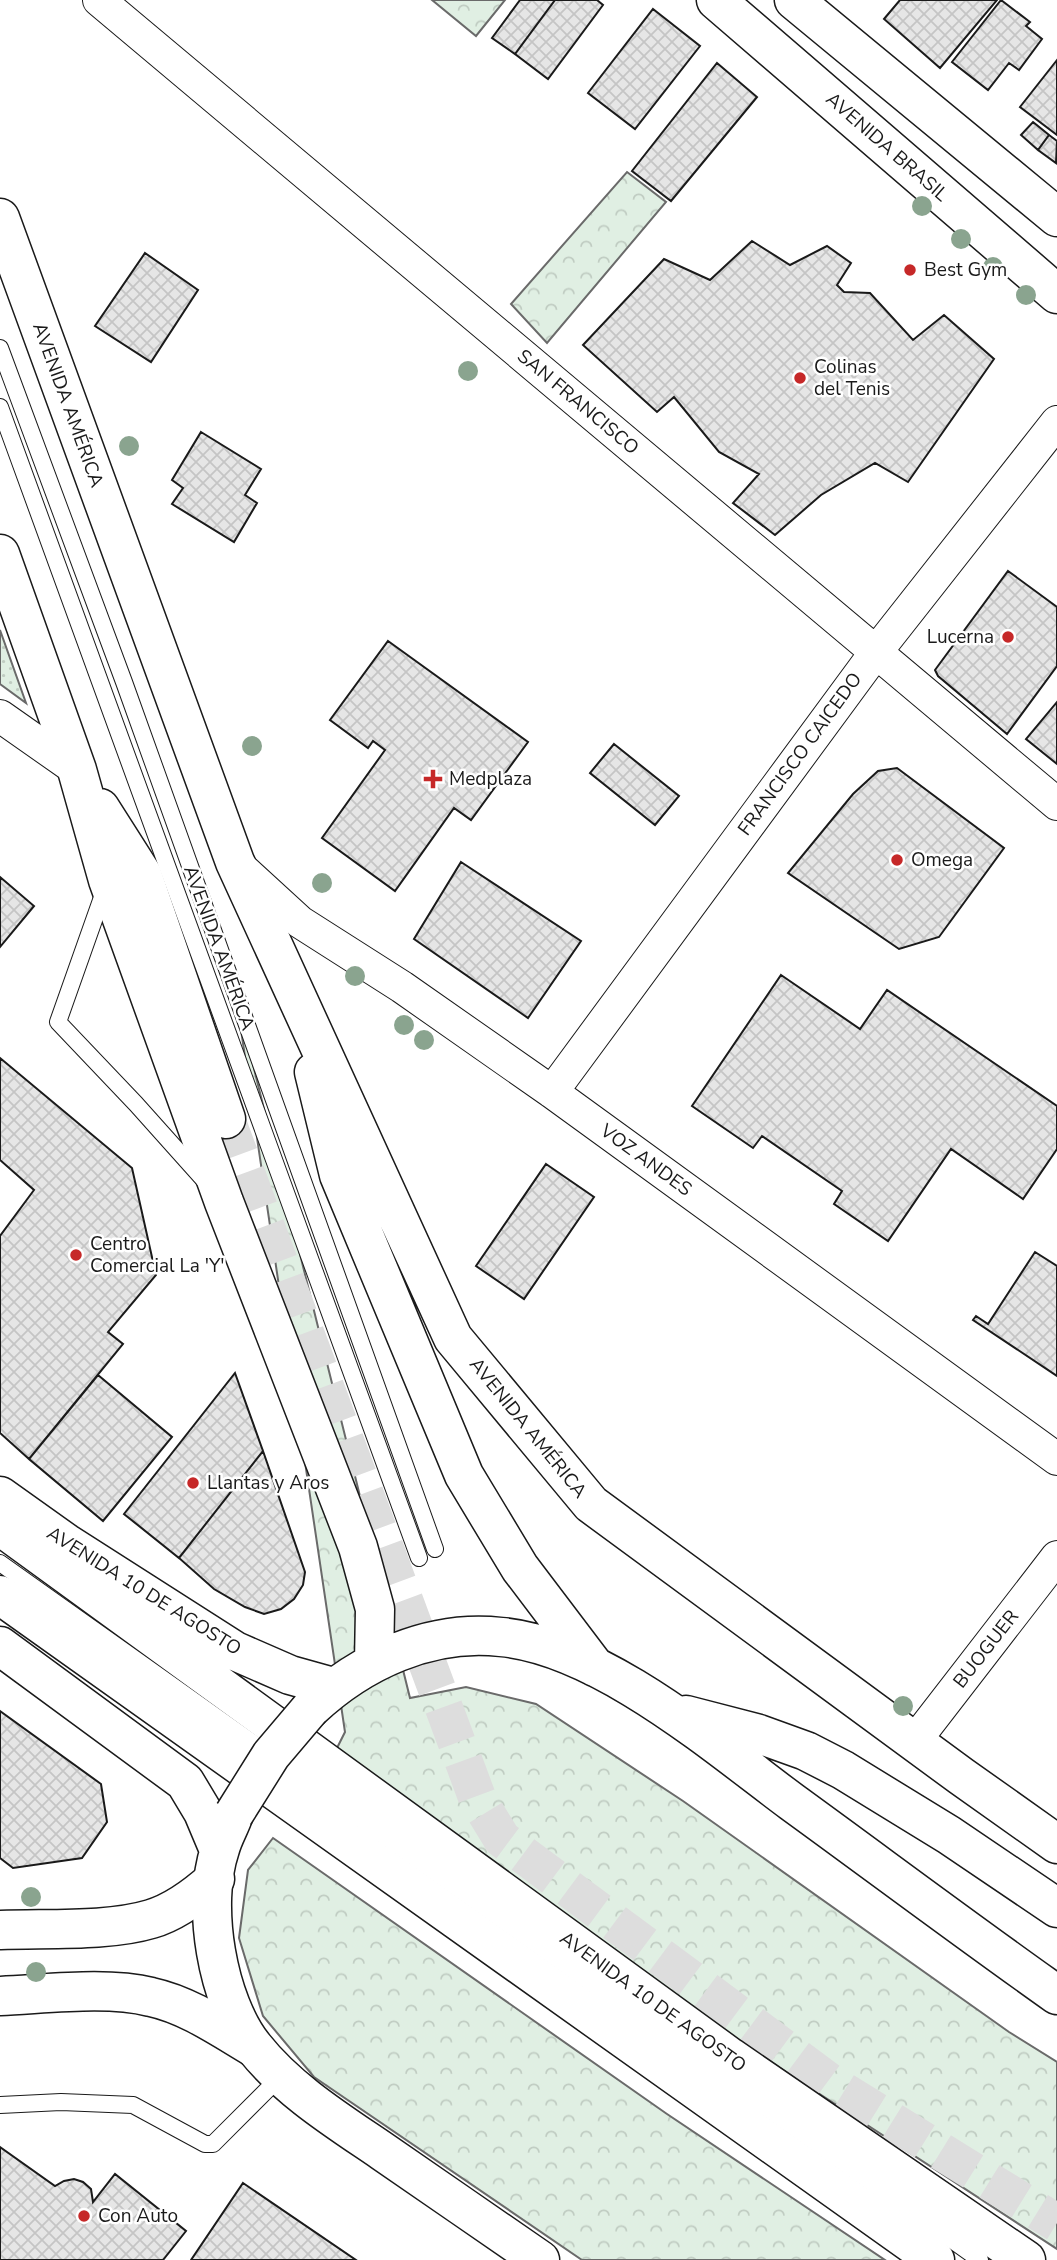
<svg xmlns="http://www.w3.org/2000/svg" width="1057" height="2260" font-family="'Nunito Sans',sans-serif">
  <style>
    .grass { fill: url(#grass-dots); stroke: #6a6a6a; stroke-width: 2 }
    .park { fill: url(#park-crowns); stroke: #6a6a6a; stroke-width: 2 }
    .building { fill: url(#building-cross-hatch); stroke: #1a1a1a; stroke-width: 2 }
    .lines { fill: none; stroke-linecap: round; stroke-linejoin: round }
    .primary-tunnel { stroke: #ddd; stroke-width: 38; stroke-dasharray: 38 19; stroke-linecap: butt }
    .lane-casing { stroke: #1a1a1a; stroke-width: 18 }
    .street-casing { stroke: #1a1a1a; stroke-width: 34 }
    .secondary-casing { stroke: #1a1a1a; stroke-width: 41 }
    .primary-casing { stroke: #1a1a1a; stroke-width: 41 }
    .lane { stroke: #fff; stroke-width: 16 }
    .street { stroke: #fff; stroke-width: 32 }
    .secondary { stroke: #fff; stroke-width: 38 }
    .primary { stroke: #fff; stroke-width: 38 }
    .primary-bridge-casing { stroke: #1a1a1a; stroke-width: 41; stroke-linecap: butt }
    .primary-bridge { stroke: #fff; stroke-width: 38 }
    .tree { fill: #8aa48f }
    .poi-dot { fill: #c62828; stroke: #fff; stroke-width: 2.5 }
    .labels { text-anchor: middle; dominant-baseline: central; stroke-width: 5; stroke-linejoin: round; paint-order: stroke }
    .street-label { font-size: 19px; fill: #1a1a1a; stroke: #fff }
    .poi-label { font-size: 19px; fill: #1a1a1a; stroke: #fff; text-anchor: start }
  </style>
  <defs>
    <pattern id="grass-dots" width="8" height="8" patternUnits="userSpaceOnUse" patternTransform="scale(1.75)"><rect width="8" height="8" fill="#e0efe3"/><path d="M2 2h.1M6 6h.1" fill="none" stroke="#c0ccc2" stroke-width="1.8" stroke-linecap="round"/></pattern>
    <pattern id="park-crowns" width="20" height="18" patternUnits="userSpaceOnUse" patternTransform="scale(1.75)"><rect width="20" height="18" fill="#e0efe3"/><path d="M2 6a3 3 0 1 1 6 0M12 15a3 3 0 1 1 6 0" fill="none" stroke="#c0ccc2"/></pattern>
    <pattern id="building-cross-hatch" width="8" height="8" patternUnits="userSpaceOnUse" patternTransform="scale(1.75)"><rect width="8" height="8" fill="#e6e6e6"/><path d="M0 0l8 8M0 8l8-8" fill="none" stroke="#c5c5c5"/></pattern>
  </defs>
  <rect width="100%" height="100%" fill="#fff"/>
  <!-- grass -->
  <path class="grass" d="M0 630 26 703 0 684Z"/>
  <!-- park -->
  <path class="park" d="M432 0H505L476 36Z
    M627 172 666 202 547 343 511 304Z
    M236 996 410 1698 466 1687 536 1704 683 1801 1009 2032 1057 2062V2249L743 2044 334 1754 345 1732Z
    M273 1838 667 2114 885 2260H582L314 2077 263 2016 239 1938 248 1870Z"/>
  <!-- building -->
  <path class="building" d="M520 0H555L515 54 492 38Z
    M555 0H597L603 5 548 79 515 54Z
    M900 0H997L940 68 884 19Z
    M1001 0 1030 22 1026 26 1042 39 1019 70 1009 63 988 90 952 62Z
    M653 9 700 46 635 129 588 93Z
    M653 9 700 46 635 129 588 93Z
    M1057 60V135L1020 107Z
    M717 63 757 97 671 201 632 171Z
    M1033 122 1049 135 1038 150 1021 135Z
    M1049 135 1057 141 1056 163 1038 150Z
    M752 241 790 265 827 246 851 263 837 285 844 292 870 293 913 340 944 315 994 359 908 482 875 463 821 495 775 535 733 503 759 474 719 452 674 397 657 412 583 345 664 259 710 280Z
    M145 253 198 290 151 362 95 326Z
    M201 432 261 469 245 495 257 503 234 542 172 504 183 488 172 480Z
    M1008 571 1057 607V666L1007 734 938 676 935 670Z
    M388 641 528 742 471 820 454 808 395 891 322 838 385 750 373 741 368 748 330 720Z
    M1057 702V764L1026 739Z
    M614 744 679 796 655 825 590 773Z
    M897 768 1004 848 939 937 899 949 788 873 853 794 878 771Z
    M461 862 581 941 528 1018 414 939Z
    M0 877 34 906 0 947Z
    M781 975 860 1029 887 990 1057 1106V1149L1023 1199 951 1149 888 1241 834 1204 842 1191 762 1136 753 1148 692 1106Z
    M0 1058 132 1168 156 1275 108 1332 123 1344 29 1459 0 1433V1236L34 1190 0 1160Z
    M546 1164 594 1197 524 1299 476 1266Z
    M1035 1252 1057 1266V1376L973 1320 976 1316 988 1324Z
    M235 1373 263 1451 179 1558 124 1514Z
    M98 1375 172 1437 103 1521 29 1459Z
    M263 1451 305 1572 303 1585 294 1599 281 1609 264 1614 245 1607 214 1589 179 1558Z
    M0 1711 101 1784 107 1822 82 1858 13 1868 0 1858Z
    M0 2147 55 2186 64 2181 74 2179 83 2182 91 2189 93 2202 115 2174 186 2231 163 2260H0Z
    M243 2183 356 2260H191Z"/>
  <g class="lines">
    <!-- primary-tunnel -->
    <path class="primary-tunnel" d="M226 1119 478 1800 502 1839 835 2086 1057 2223"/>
    <defs>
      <path id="lane" d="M0 348 124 682 435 1549
        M0 407 419 1558
        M105 889 58 1022 136 1104 204 1180
        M0 1563 980 2260
        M0 2105 61 2102 133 2105 205 2144H213L282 2075"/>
      <path id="street" d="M99 0 1057 804
        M0 716 77 770
        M240 867 300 922 402 987 552 1092 1057 1459
        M552 1092 876 652 1057 422
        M914 1742 1057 1557"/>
      <path id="secondary" d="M716 0 1057 294
        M794 0 1057 217
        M0 1930C46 1928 108 1932 151 1919 175 1912 196 1896 215 1879
        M0 1996C47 1994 107 1986 151 1997 188 2005 221 2028 253 2047"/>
      <path id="primary" d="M0 218 235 862 453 1338 591 1504 961 1776 1057 1844
        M0 554 77 770 108 880 224 1202 358 1547 375 1609 374 1662
        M100 808 142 874 226 1119
        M314 1072 339 1175 464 1475 520 1568 595 1667
        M0 1496 66 1543 235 1651 290 1675 333 1687
        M0 1526 730 2057 1026 2260
        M0 1595 935 2260
        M0 1646 185 1782 203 1812 219 1850
        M310 1709C361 1661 430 1629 501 1637 600 1646 714 1744 792 1802 880 1866 968 1932 1057 1995
        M686 1715 759 1734 806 1751 843 1770 949 1835 1057 1908
        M234 1814C230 1826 223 1837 220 1849 201 1905 217 2001 254 2047 288 2090 338 2121 382 2151 435 2187 487 2224 540 2260"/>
    </defs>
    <!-- lane casing -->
    <use href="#lane" class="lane-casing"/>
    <!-- street casing -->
    <use href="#street" class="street-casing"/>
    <!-- secondary casing -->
    <use href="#secondary" class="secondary-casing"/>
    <!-- primary casing -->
    <use href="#primary" class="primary-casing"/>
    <!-- lane -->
    <use href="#lane" class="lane"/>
    <!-- street -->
    <use href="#street" class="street"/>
    <!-- secondary -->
    <use href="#secondary" class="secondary"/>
    <!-- primary -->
    <use href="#primary" class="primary"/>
    <defs>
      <path id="primary-bridge" d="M234 1814 271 1755 310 1709"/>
    </defs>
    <!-- primary-bridge casing -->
    <use href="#primary-bridge" class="primary-bridge-casing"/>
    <!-- primary-bridge -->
    <use href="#primary-bridge" class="primary-bridge"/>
  </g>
  <!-- trees -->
  <g class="tree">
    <circle cx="922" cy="206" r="10"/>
    <circle cx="961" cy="239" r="10"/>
    <circle cx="993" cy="267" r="10"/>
    <circle cx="1026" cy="295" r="10"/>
    <circle cx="468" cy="371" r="10"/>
    <circle cx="129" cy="446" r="10"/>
    <circle cx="252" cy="746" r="10"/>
    <circle cx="322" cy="883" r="10"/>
    <circle cx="355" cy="976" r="10"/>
    <circle cx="404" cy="1025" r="10"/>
    <circle cx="424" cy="1040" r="10"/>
    <circle cx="903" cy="1706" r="10"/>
    <circle cx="31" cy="1897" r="10"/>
    <circle cx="36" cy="1972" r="10"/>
  </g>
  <!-- markers -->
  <g class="poi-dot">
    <circle cx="910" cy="270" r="7"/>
    <circle cx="800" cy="378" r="7"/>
    <circle cx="1008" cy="637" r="7"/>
    <path d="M429.5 768.5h7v7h7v7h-7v7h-7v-7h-7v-7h7z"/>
    <circle cx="897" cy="860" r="7"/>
    <circle cx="76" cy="1255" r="7"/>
    <circle cx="193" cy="1483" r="7"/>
    <circle cx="84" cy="2216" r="7"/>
  </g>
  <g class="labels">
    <!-- street labels -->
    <g class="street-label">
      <text transform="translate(887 147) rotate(41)">AVENIDA BRASIL</text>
      <text transform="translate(578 402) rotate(40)">SAN FRANCISCO</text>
      <text transform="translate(68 405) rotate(70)">AVENIDA AMÉRICA</text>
      <text transform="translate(800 754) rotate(-54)">FRANCISCO CAICEDO</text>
      <text transform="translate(219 948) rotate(70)">AVENIDA AMÉRICA</text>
      <text transform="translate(646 1160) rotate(36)">VOZ ANDES</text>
      <text transform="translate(528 1428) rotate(51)">AVENIDA AMÉRICA</text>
      <text transform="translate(144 1591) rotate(32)">AVENIDA 10 DE AGOSTO</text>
      <text transform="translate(986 1649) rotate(-52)">BUOGUER</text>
      <text transform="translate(653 2002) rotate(36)">AVENIDA 10 DE AGOSTO</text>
    </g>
    <!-- poi labels -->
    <g class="poi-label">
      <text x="924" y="270">Best Gym</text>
      <text x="814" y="367">Colinas<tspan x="814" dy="22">del Tenis</tspan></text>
      <text x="994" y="637" text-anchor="end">Lucerna</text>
      <text x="449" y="779">Medplaza</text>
      <text x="911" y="860">Omega</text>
      <text x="90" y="1244">Centro<tspan x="90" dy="22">Comercial La 'Y'</tspan></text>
      <text x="207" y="1483">Llantas y Aros</text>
      <text x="98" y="2216">Con Auto</text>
    </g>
  </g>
</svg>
